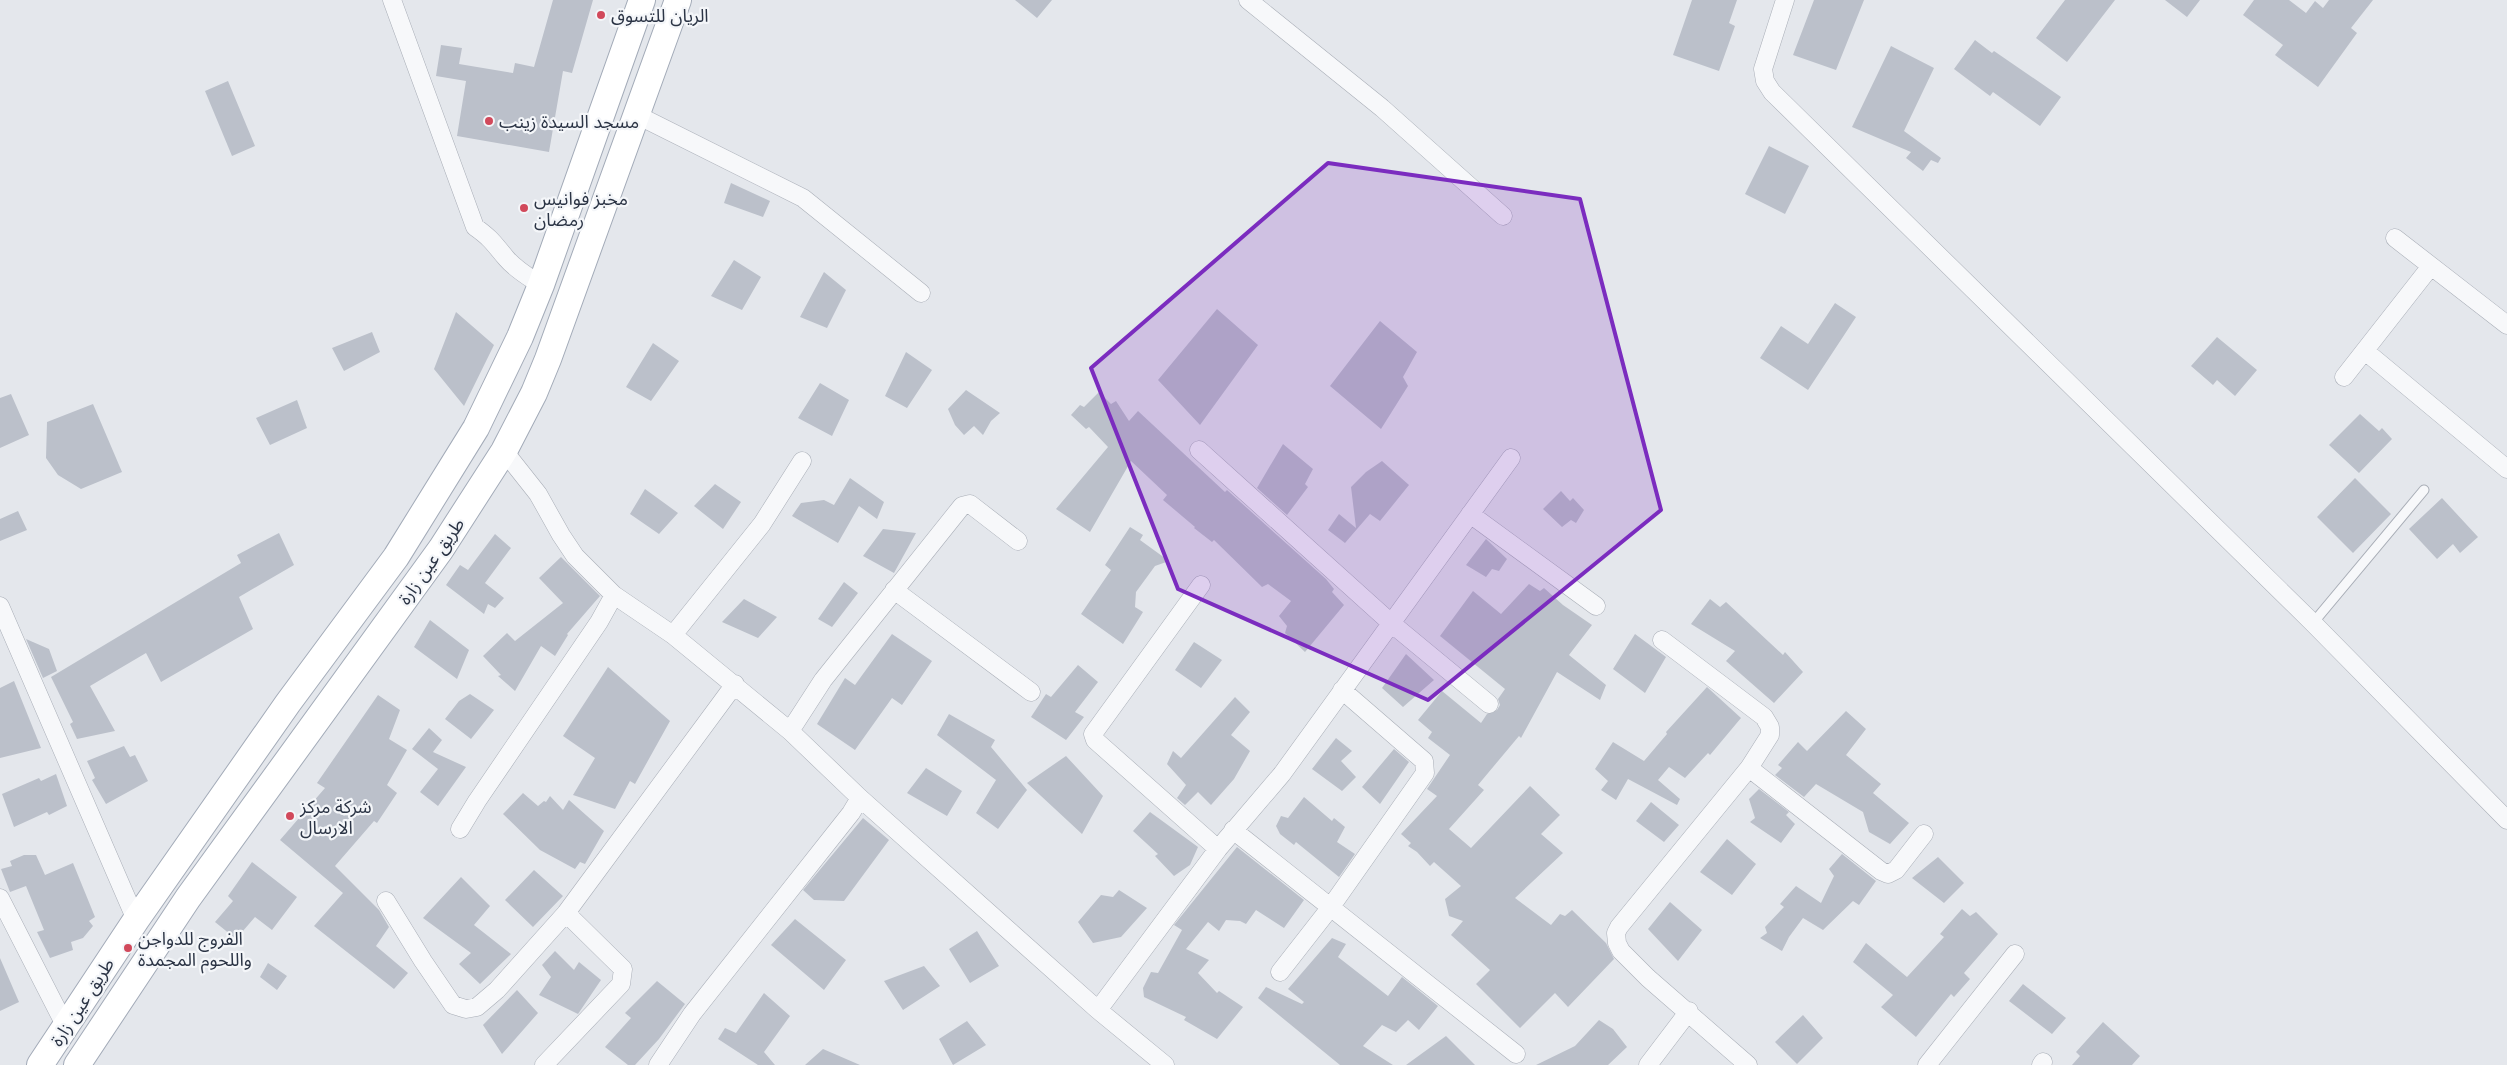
<svg xmlns="http://www.w3.org/2000/svg" width="2507" height="1065" font-family="'Space Grotesk','Noto Sans Arabic',sans-serif">
  <style>
    .building { fill: #bbc0ca }
    .lines { fill: none; stroke-linecap: round; stroke-linejoin: round }
    .lane-casing { stroke: #a9aeb7; stroke-width: 11 }
    .street-casing { stroke: #a9aeb7; stroke-width: 19 }
    .primary-casing { stroke: #a3abb8; stroke-width: 28 }
    .lane { stroke: #f7f8fa; stroke-width: 9 }
    .street { stroke: #f7f8fa; stroke-width: 18 }
    .primary { stroke: #fff; stroke-width: 26 }
    .marked { fill: #7b2cbf; fill-opacity: 0.2; stroke: #7b2cbf; stroke-width: 4; stroke-linejoin: round }
    .poi-dot { fill: #d1495b; stroke: #f4f6f9; stroke-width: 2 }
    .labels { text-anchor: middle; dominant-baseline: central; stroke-width: 4.5; stroke-linejoin: round; paint-order: stroke }
    .poi-label { font-size: 18px; fill: #2b3445; stroke: #f4f6f9; text-anchor: start }
    .street-label { font-size: 18px; fill: #2b3445; stroke: #f4f6f9 }
  </style>
  <rect width="100%" height="100%" fill="#e4e7ec"/>
  <!-- building -->
  <path class="building" d="M553 0H593L572 73 563 71 549 152 457 136 466 81 436 76 441 45 462 48 459 64 513 73 515 63 534 67Z
    M1015 0H1052L1037 18Z
    M1692 0H1737L1729 23 1735 26 1719 71 1673 55Z
    M1814 0H1864L1836 70 1793 55Z
    M2065 0H2115L2067 62 2036 38Z
    M2165 0H2200L2187 17Z
    M2254 0H2289L2306 13 2315 1 2323 8 2329 0H2373L2351 28 2357 33 2318 87 2275 55 2283 45 2243 15Z
    M1975 40 1992 53 1994 51 2061 97 2040 126 1993 92 1990 96 1954 69Z
    M1891 46 1934 68 1904 131 1941 158 1938 163 1931 160 1923 171 1906 158 1911 152 1852 127Z
    M228 81 255 146 232 156 205 91Z
    M1769 146 1809 166 1785 214 1745 194Z
    M731 183 770 201 763 217 724 203Z
    M734 260 761 277 742 310 711 296Z
    M824 272 846 290 827 328 800 317Z
    M1835 303 1856 317 1808 390 1760 358 1781 326 1808 344Z
    M1217 309 1258 345 1200 425 1158 380Z
    M456 312 494 345 464 406 434 369Z
    M1380 321 1417 352 1403 377 1408 386 1381 429 1330 386Z
    M372 332 380 352 344 371 332 348Z
    M2217 337 2257 370 2235 396 2217 380 2213 385 2191 366Z
    M653 343 679 361 651 401 626 387Z
    M906 352 932 370 907 408 885 396Z
    M820 383 849 400 832 436 798 418Z
    M966 390 1000 413 991 421 983 435 974 426 964 435 955 425 948 409Z
    M1099 392 1111 404 1116 401 1129 421 1138 411 1225 492 1227 490 1326 579 1334 589 1332 592 1344 605 1305 652 1285 633 1287 626 1279 616 1291 601 1268 584 1262 587 1214 540 1212 542 1194 528 1195 527 1163 500 1167 495 1131 461 1090 532 1056 509 1108 447 1089 427 1086 429 1071 415 1080 405 1084 407Z
    M11 394 29 435 0 448V398Z
    M297 400 307 428 270 445 256 418Z
    M93 404 122 472 81 489 58 475 46 458 47 422Z
    M2360 414 2379 431 2382 428 2392 439 2359 473 2329 445Z
    M1283 444 1313 469 1305 484 1308 487 1287 515 1257 488Z
    M1382 461 1409 485 1380 521 1370 514 1345 543 1328 530 1339 514 1356 528 1351 487 1366 472Z
    M850 478 884 502 877 519 859 506 838 543 792 516 801 503 824 500 834 505Z
    M2355 478 2391 514 2353 553 2317 517Z
    M715 484 741 502 723 529 694 506Z
    M645 489 678 513 659 534 630 514Z
    M1561 491 1570 501 1573 498 1584 510 1576 523 1571 520 1562 527 1543 509Z
    M2442 498 2478 537 2460 553 2453 544 2437 559 2409 529Z
    M18 511 27 530 0 541V519Z
    M1130 527 1143 535 1140 540 1169 561 1155 566 1136 592 1135 607 1143 612 1123 644 1081 614 1111 570 1105 565Z
    M883 529 916 533 894 573 863 556Z
    M279 533 294 565 239 597 253 629 161 682 146 653 90 686 115 731 77 739 70 724 73 722 51 677 241 563 237 555Z
    M495 534 511 548 485 583 504 598 495 608 488 604 484 614 446 585 460 565 468 570Z
    M1486 539 1507 559 1499 571 1492 569 1486 577 1466 565Z
    M561 557 600 596 567 634 568 635 555 656 541 646 515 691 498 676 501 675 483 656 507 633 515 641 563 603 539 578Z
    M844 582 858 593 832 627 818 619Z
    M1529 584 1540 591 1544 588 1563 605 1592 625 1569 655 1606 685 1600 700 1557 672 1521 738 1519 736 1478 785 1484 790 1449 829 1471 848 1530 786 1560 815 1541 834 1563 853 1515 898 1551 925 1560 914 1565 916 1572 910 1606 943 1614 959 1568 1007 1555 993 1520 1028 1476 984 1490 970 1451 935 1463 921 1449 916 1445 899 1461 886 1434 862 1430 866 1417 852 1408 846 1411 843 1401 834 1437 796 1427 789 1450 755 1428 738 1432 732 1418 720 1442 691 1481 723 1487 714 1497 710 1500 705 1498 699 1505 689 1440 636 1473 591 1501 614Z
    M744 599 777 617 758 638 722 622Z
    M1710 599 1720 607 1726 602 1783 655 1785 652 1803 672 1774 703 1726 661 1735 651 1691 624Z
    M430 620 469 650 457 679 414 647Z
    M892 634 932 661 902 705 892 698 855 750 817 724 845 678 855 685Z
    M1635 634 1666 657 1645 693 1613 669Z
    M26 639 49 649 57 671 43 678Z
    M1194 642 1222 660 1201 688 1175 670Z
    M1406 654 1434 680 1403 707 1382 688Z
    M1078 665 1098 682 1075 712 1084 717 1066 740 1031 717 1046 694 1051 697Z
    M608 667 670 721 635 784 630 781 615 809 573 795 595 758 563 736Z
    M14 681 41 748 0 758V688Z
    M1707 687 1741 718 1710 755 1708 753 1685 778 1669 767 1658 780 1680 799 1677 805 1628 779 1616 800 1601 790 1608 781 1595 769 1613 742 1644 761 1667 734 1666 732Z
    M470 694 494 710 471 739 445 719 459 701Z
    M378 695 400 710 389 739 407 750 387 785 397 793 377 823 374 821 335 866 379 910 389 927 376 946 408 973 394 989 314 926 343 893 280 840 325 788 317 783Z
    M1235 697 1250 712 1231 735 1250 751 1234 779 1211 805 1198 792 1185 805 1177 798 1186 785 1167 764 1173 751 1181 758Z
    M1846 711 1866 729 1846 755 1881 784 1873 793 1909 823 1890 844 1869 832 1863 812 1816 784 1804 797 1775 775 1782 768 1778 765 1798 742 1807 751Z
    M949 714 995 740 991 747 1027 790 998 829 976 813 996 780 937 735Z
    M429 728 442 740 433 752 466 767 438 806 420 792 438 769 412 749Z
    M1336 738 1352 751 1341 761 1356 777 1342 791 1312 769Z
    M124 746 130 757 135 755 148 781 106 804 92 780 95 778 87 761Z
    M1394 749 1409 762 1380 804 1362 787Z
    M1066 756 1103 796 1082 834 1027 783Z
    M926 768 962 791 947 816 907 793Z
    M56 774 67 806 49 815 47 812 14 827 2 794 39 778 41 781Z
    M1759 789 1789 812 1786 815 1795 824 1781 843 1750 822 1755 818 1749 799Z
    M523 793 538 806 544 801 546 802 550 796 563 810 569 800 604 831 585 864 580 862 575 869 540 850 503 814Z
    M1304 797 1332 821 1334 818 1345 827 1337 842 1355 854 1339 877 1296 842 1294 845 1280 834 1276 826 1281 816 1288 818Z
    M1651 802 1679 825 1664 842 1636 821Z
    M1150 812 1198 847 1190 865 1174 876 1155 856 1158 854 1133 831Z
    M863 818 889 840 844 901 814 900 803 890Z
    M1727 839 1756 864 1732 895 1700 872Z
    M1237 847 1304 900 1284 928 1256 910 1246 924 1240 921 1226 920 1219 931 1208 922 1186 949 1209 960 1198 973 1217 993 1219 991 1243 1007 1217 1039 1184 1020 1186 1017 1144 997 1143 988 1151 972 1158 973 1182 930 1174 925Z
    M1842 854 1876 881 1859 905 1853 901 1823 930 1803 918 1789 937 1782 951 1760 938 1767 933 1765 927 1784 907 1780 904 1796 886 1821 903 1834 876 1829 869Z
    M24 855H36L45 875 73 863 95 917 89 921 93 926 83 938 71 942 73 950 50 958 37 932 44 930 26 886 10 892 1 869 12 866 10 861Z
    M1938 857 1964 883 1944 903 1912 878Z
    M252 862 297 897 272 930 255 917 236 939 215 922 233 901 228 896Z
    M534 870 563 896 533 927 505 900Z
    M461 877 490 906 474 925 511 954 480 984 459 964 471 953 423 918Z
    M1119 890 1147 908 1121 937 1093 943 1078 922 1101 895 1113 897Z
    M1670 902 1702 930 1678 961 1648 929Z
    M1962 909 1970 916 1976 912 1998 934 1964 973 1970 979 1954 997 1951 994 1916 1037 1881 1007 1893 995 1853 962 1866 943 1907 977 1944 937 1940 934Z
    M795 919 846 960 824 990 771 945Z
    M977 931 999 966 970 983 949 949Z
    M1332 938 1346 944 1338 957 1388 996 1402 977 1438 1006 1419 1030 1408 1020 1396 1032 1382 1025 1363 1046 1393 1065H1340L1258 998 1266 987 1302 1004 1304 1002 1288 989Z
    M555 951 574 970 579 962 601 980 578 1014 539 995 551 977 542 965Z
    M0 958 19 1002 0 1011Z
    M268 963 287 976 277 990 260 977Z
    M924 966 940 986 903 1010 884 981Z
    M657 981 685 1004 659 1039 635 1065H628L605 1047 631 1018 625 1013Z
    M2023 984 2066 1018 2052 1034 2009 1001Z
    M517 990 538 1013 502 1054 483 1025Z
    M764 993 790 1016 764 1052 775 1065H758L718 1039 725 1028 736 1033Z
    M1803 1015 1823 1038 1797 1064 1775 1042Z
    M1599 1020 1613 1029 1627 1047 1608 1065H1536L1575 1046Z
    M967 1021 986 1045 953 1065 939 1039Z
    M2103 1022 2140 1056 2132 1065H2072L2080 1056 2076 1052Z
    M1446 1036 1475 1065H1406Z
    M823 1049 860 1065H805Z"/>
  <g class="lines">
    <defs>
      <path id="lane" d="M2313 623 2424 490"/>
      <path id="street" d="M392 0 475 227C492 239 494 244 506 258 516 270 529 277 541 285
        M1248 0 1382 108 1503 216
        M1785 0 1763 69 1765 81 1772 92 2313 623 2507 820
        M637 115 803 198 921 293
        M2395 238 2507 325
        M2365 351 2507 469
        M2344 377 2431 266
        M1199 450 1391 623 1489 704
        M504 451 538 494 561 535 575 556 614 595 673 635 790 731 860 798 1098 1010 1165 1065
        M1470 514 1596 606
        M1201 585 1093 734 1095 740 1218 849
        M894 590 1031 692
        M0 606 136 920
        M673 635 762 524 802 461
        M1662 640 1764 717 1770 727V735L1749 768 1619 927 1616 933 1617 943 1621 951 1648 978 1748 1065
        M790 731 823 680 962 506 970 504 1018 541
        M1749 768 1881 871 1888 874 1896 870 1924 834
        M460 829 477 801 599 622 614 595
        M1233 830 1516 1054
        M0 898 66 1027
        M386 901 423 961 453 1005 466 1009 477 1007 497 990 566 913 735 684
        M1280 972 1330 908 1425 773 1424 761 1342 690
        M1098 1010 1218 849 1282 774 1511 458
        M544 1065 621 984 623 969 566 913
        M658 1065 692 1014 851 813 860 798
        M1648 1065 1689 1011
        M1927 1065 2015 954
        M2041 1065 2043 1062"/>
      <path id="primary" d="M40 1065 136 920 288 703 396 557 476 428 520 337 541 285 642 0
        M77 1065 188 898 441 549 504 451 534 393 548 359 678 0"/>
    </defs>
    <!-- lane casing -->
    <use href="#lane" class="lane-casing"/>
    <!-- street casing -->
    <use href="#street" class="street-casing"/>
    <!-- primary casing -->
    <use href="#primary" class="primary-casing"/>
    <!-- lane -->
    <use href="#lane" class="lane"/>
    <!-- street -->
    <use href="#street" class="street"/>
    <!-- primary -->
    <use href="#primary" class="primary"/>
  </g>
  <!-- marked area -->
  <path class="marked" d="M1328 163 1580 199 1661 510 1428 700 1178 589 1091 368Z"/>
  <!-- markers -->
  <g class="poi-dot">
    <circle cx="601" cy="15" r="5"/>
    <circle cx="489" cy="121" r="5"/>
    <circle cx="524" cy="208" r="5"/>
    <circle cx="290" cy="816" r="5"/>
    <circle cx="128" cy="948" r="5"/>
  </g>
  <g class="labels">
    <!-- poi labels -->
    <g class="poi-label">
      <text x="611" y="15">الريان للتسوق</text>
      <text x="499" y="121">مسجد السيدة زينب</text>
      <text x="534" y="198">مخبز فوانيس<tspan x="534" dy="21">رمضان</tspan></text>
      <text x="300" y="806">شركة مركز<tspan x="300" dy="21">الارسال</tspan></text>
      <text x="138" y="938">الفروج للدواجن<tspan x="138" dy="21">واللحوم المجمدة</tspan></text>
    </g>
    <!-- street labels -->
    <g class="street-label">
      <text transform="translate(431 561) rotate(-55)">طريق عين زارة</text>
      <text transform="translate(82 1002) rotate(-57)">طريق عين زارة</text>
    </g>
  </g>
</svg>
